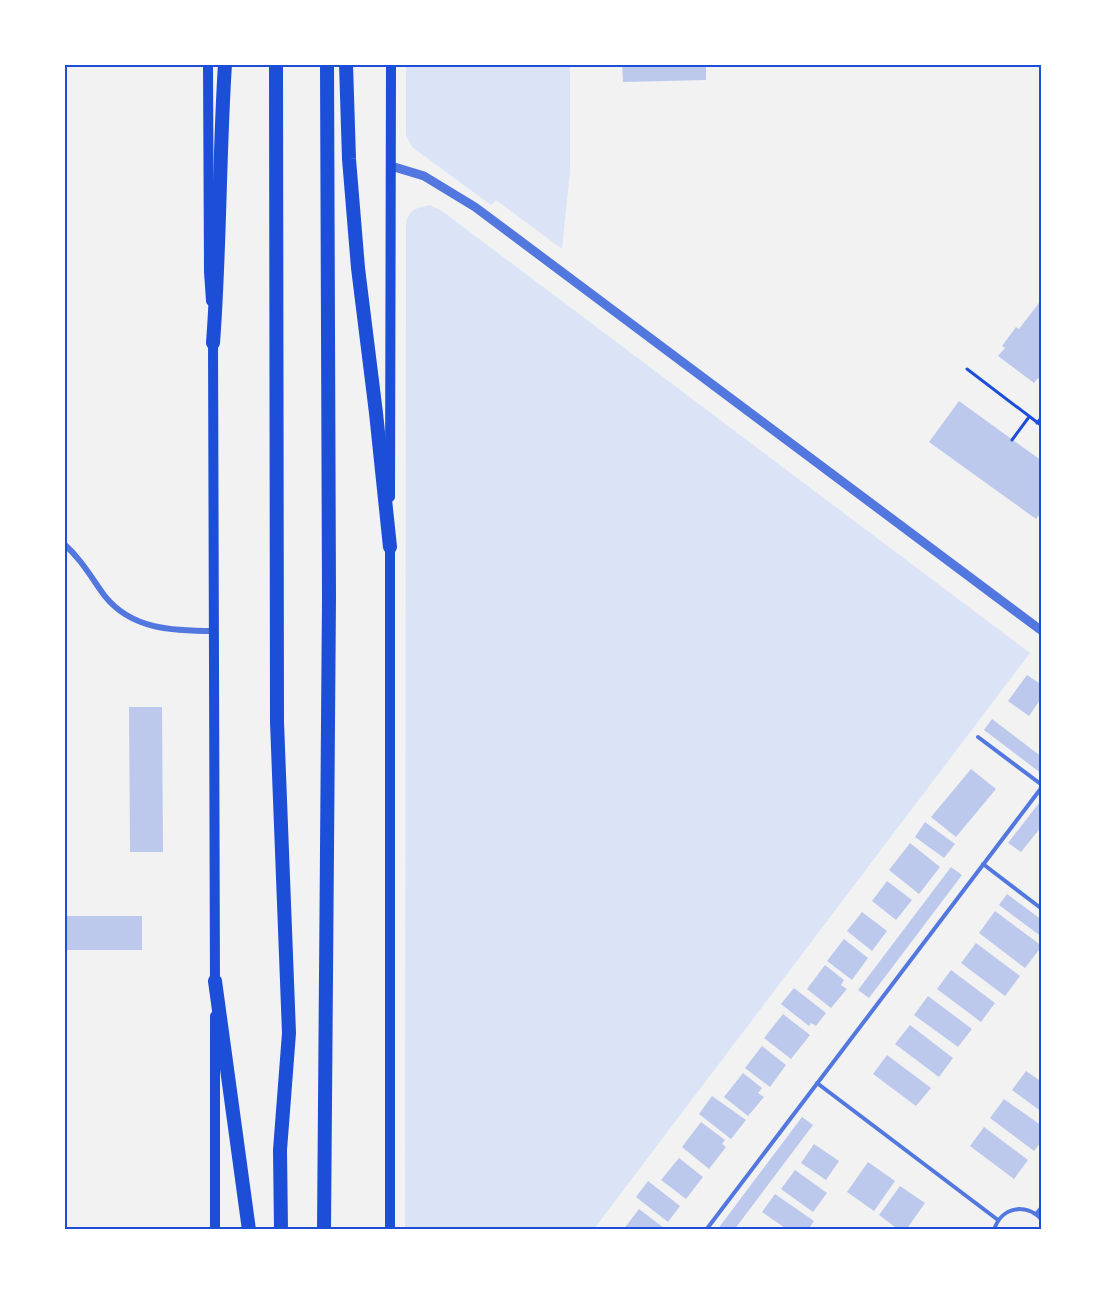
<svg xmlns="http://www.w3.org/2000/svg" width="1106" height="1294" font-family="Rubik,sans-serif">
  <style>
    .green { fill: #dbe4f7 }
    .building { fill: #bdc9ec }
    .lines { fill: none; stroke-linecap: round; stroke-linejoin: round }
    .path { stroke: #1d4ed8; stroke-width: 3 }
    .service { stroke: #5277de; stroke-width: 4 }
    .minor { stroke: #5277de; stroke-width: 6 }
    .tertiary { stroke: #5277de; stroke-width: 9 }
    .secondary { stroke: #1d4ed8; stroke-width: 10 }
    .motorway { stroke: #1d4ed8; stroke-width: 14 }
    .neatline { fill: none; stroke: #1d4ed8; stroke-width: 2 }
  </style>
  <rect width="100%" height="100%" fill="#f2f2f2"/>
  <!-- green -->
  <path class="green" d="M406 65H570V172L562 249 496 200 491 205 412 147 406 135Z
    M430 205 442 211 1030 653 594 1229H405L406 223C409 209 417 208 430 205Z"/>
  <!-- building -->
  <path class="building" d="M622 64H706V80L623 82Z
    M1042 299V381L1038 378 1034 383 998 356 1005 348 1002 346 1016 327 1019 329Z
    M959 401 1042 461V511L1036 519 929 442Z
    M1027 675 1042 685V697L1029 716 1008 701Z
    M129 707H162L163 852H130Z
    M992 719 1042 757V774L984 730Z
    M971 769 996 789 956 837 931 817Z
    M1039 803 1042 805V826L1021 852 1008 843Z
    M925 822 955 844 944 858 915 837Z
    M910 843 940 867 919 894 889 870Z
    M951 867 962 875 869 998 858 990Z
    M887 881 912 900 896 920 872 901Z
    M1007 894 1042 920V937L999 905Z
    M995 911 1042 946 1025 968 979 933Z
    M862 912 887 931 872 951 847 931Z
    M64 916H142V950H64Z
    M844 939 868 958 852 980 827 961Z
    M976 943 1020 976 1005 996 961 963Z
    M825 965 844 980 841 985 847 989 831 1008 807 989Z
    M951 970 995 1003 981 1022 937 989Z
    M794 988 826 1013 816 1026 811 1023 809 1026 781 1004Z
    M928 996 972 1029 958 1047 914 1015Z
    M783 1014 810 1035 791 1059 764 1038Z
    M910 1025 953 1058 939 1077 895 1044Z
    M762 1046 786 1065 770 1087 745 1068Z
    M887 1055 931 1088 916 1106 873 1074Z
    M1026 1071 1042 1082V1112L1012 1090Z
    M743 1073 762 1088 758 1093 764 1097 748 1116 724 1097Z
    M712 1096 746 1120 731 1139 699 1114Z
    M1004 1099 1042 1126V1141L1034 1151 990 1118Z
    M802 1117 813 1125 734 1230H717Z
    M701 1122 725 1140 722 1144 726 1147 709 1169 682 1147Z
    M984 1127 1028 1160 1014 1179 970 1146Z
    M814 1144 839 1161 826 1180 801 1163Z
    M679 1158 703 1177 686 1199 661 1180Z
    M868 1162 895 1181 874 1211 847 1192Z
    M795 1170 827 1193 813 1212 781 1189Z
    M648 1181 680 1206 668 1222 636 1197Z
    M900 1186 925 1203 906 1230H899L879 1215Z
    M775 1194 814 1221 808 1230H788L762 1212Z
    M639 1209 664 1228 663 1230H623Z"/>
  <g class="lines">
    <!-- path -->
    <path class="path" d="M967 369 1042 426
      M1037 423 1042 417
      M1012 440 1029 417"/>
    <!-- service -->
    <path class="service" d="M978 737 1042 785
      M983 864 1042 909
      M817 1083 998 1220
      M1036 1214 1042 1207
      M706 1230 1042 787
      M994 1230C1001 1207 1026 1202 1042 1220"/>
    <!-- minor -->
    <path class="minor" d="M64 544C81 559 91 577 104 595 131 630 174 631 214 631"/>
    <!-- tertiary -->
    <path class="tertiary" d="M391 166 424 176 475 207 1042 631"/>
    <!-- secondary -->
    <path class="secondary" d="M208 64 209 272 211 301
      M213 338 215 988
      M390 497 391 64
      M215 1016V1230
      M390 1230V540"/>
    <!-- motorway -->
    <path class="motorway" d="M276 64 277 722 289 1033 280 1150 281 1230
      M346 64 349 159 358 268 376 413 390 547
      M213 343C220 250 219 157 225 64
      M215 981 249 1230
      M324 1230 329 597 327 64"/>
  </g>
  <!-- border -->
  <rect width="1106" height="1294" fill="none" stroke="#ffffff" stroke-width="132"/>
  <rect x="66" y="66" width="974" height="1162" class="neatline"/>
</svg>
